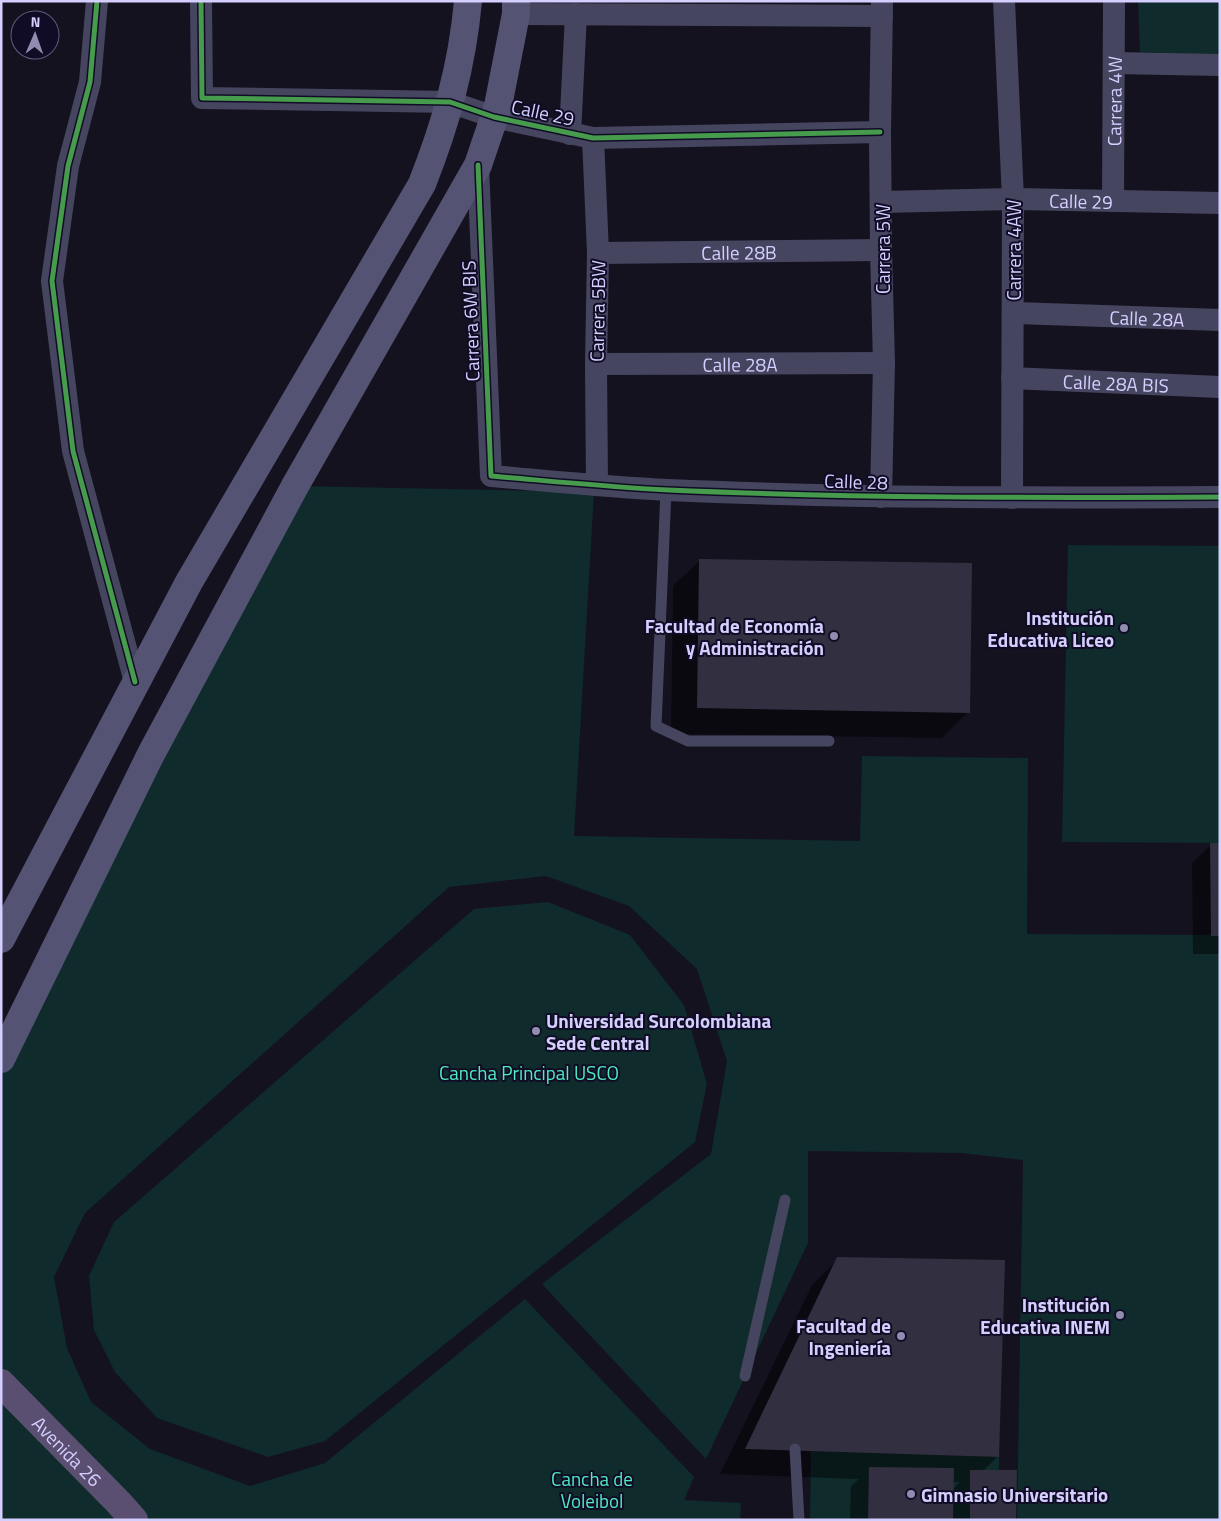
<svg xmlns="http://www.w3.org/2000/svg" width="1221" height="1521" font-family="'Titillium Web',sans-serif">
  <style>
    .green { fill: #0f2b2c }
    .shadow { fill: #0007; fill-rule: evenodd }
    .building { fill: #322f41 }
    .lines { fill: none; stroke-linecap: round; stroke-linejoin: round }
    .service { stroke: #464560; stroke-width: 11 }
    .minor { stroke: #464560; stroke-width: 22 }
    .secondary { stroke: #545373; stroke-width: 28 }
    .primary { stroke: #5b4f71; stroke-width: 28 }
    .cycleway-casing { stroke: #100c25; stroke-width: 8 }
    .cycleway { stroke: #469c4c; stroke-width: 5 }
    .poi-dot { fill: #918db1; stroke: #100c25; stroke-width: 2 }
    .labels { text-anchor: middle; dominant-baseline: central; stroke-width: 4; stroke-linejoin: round; paint-order: stroke }
    .street-label { font-size: 19px; fill: #d4cfff; stroke: #100c25 }
    .poi-label { font-size: 19px; font-weight: bold; fill: #d4cfff; stroke: #100c25; text-anchor: end }
    .park-label { font-size: 19px; fill: #4febc3; stroke: #100c25 }
  </style>
  <rect width="100%" height="100%" fill="#14121f"/>
  <!-- green -->
  <path class="green" d="M1138 1H1220V55L1140 52Z
    M297 486 594 492 574 836 860 841 862 756 1028 758 1027 934 1220 935V1520H1017L1023 1160 962 1153 808 1151V1243L706 1459 542 1284 711 1154 727 1061 697 969 629 906 546 876 449 887 85 1213 54 1277 67 1348 91 1402 150 1449 250 1486 325 1463 525 1299 694 1477 684 1500 741 1503 740 1520H1V1062Z
    M1068 545 1220 546V843L1062 842Z
    M548 902 630 935 684 1005 707 1084 695 1142 325 1441 268 1457 157 1418 115 1372 94 1330 89 1276 114 1222 474 909Z
    M811 1449 999 1457V1470H970V1520H810Z"/>
  <!-- shadow -->
  <path class="shadow" d="M700 560 968 712 942 738 671 734 673 586Z
    M1211 845H1220V954H1193L1192 863Z
    M838 1259 998 1456 983 1471 1015 1520H850L851 1486 859 1479 720 1474 812 1285ZM953 1482H960L952 1490Z"/>
  <!-- building -->
  <path class="building" d="M699 559 972 563 970 713 697 708Z
    M1210 843H1220V936H1211Z
    M837 1257 1005 1260 999 1457 745 1449Z
    M869 1467 954 1468 953 1520H868Z
    M970 1470H1017L1016 1520H970Z"/>
  <g class="lines">
    <!-- service -->
    <path class="service" d="M666 490 656 726 688 741H829
      M745 1376 785 1200
      M795 1449 799 1520"/>
    <!-- minor -->
    <g class="minor">
      <path d="M97 1 90 82 68 166 52 281 73 451 135 682"/>
      <path d="M201 1 202 98 450 102 494 117 593 138 880 132"/>
      <path d="M1004 1 1013 199 1012 498"/>
      <path d="M516 14 882 16"/>
      <path d="M1114 63 1220 65"/>
      <path d="M570 134 576 14"/>
      <path d="M593 138 598 253 596 364 597 485"/>
      <path d="M478 165 491 476C550 481 609 487 668 490 852 498 1036 498 1220 497"/>
      <path id="s1" d="M1113 201 1114 1"/>
      <path id="s2" d="M881 202 1013 199 1220 203"/>
      <path id="s3" d="M598 253 881 250"/>
      <path id="s4" d="M1013 313 1220 320"/>
      <path id="s5" d="M596 364 884 363"/>
      <path id="s6" d="M1012 378 1220 387"/>
      <path d="M881 497 884 363 881 250 880 132 882 1"/>
    </g>
    <!-- secondary -->
    <path class="secondary" d="M1 939 189 582 422 184C446 123 462 67 468 1
      M1 1059 151 754 295 486 478 165 498 106 516 14V1"/>
    <!-- primary -->
    <path class="primary" id="s7" d="M1 1383 119 1503 134 1520"/>
    <defs>
      <path id="cycleway" d="M97 1 90 82 68 166 52 281 73 451 135 682
        M201 1 202 98 450 102 494 117 593 138 880 132
        M478 165 491 476C550 481 609 487 668 490 852 498 1036 498 1220 497"/>
    </defs>
    <!-- cycleway casing -->
    <use href="#cycleway" class="cycleway-casing"/>
    <!-- cycleway -->
    <use href="#cycleway" class="cycleway"/>
  </g>
  <!-- markers -->
  <g class="poi-dot">
    <circle cx="1124" cy="628" r="5"/>
    <circle cx="834" cy="636" r="5"/>
    <circle cx="536" cy="1031" r="5"/>
    <circle cx="1120" cy="1315" r="5"/>
    <circle cx="901" cy="1336" r="5"/>
    <circle cx="911" cy="1494" r="5"/>
  </g>
  <g class="labels">
    <!-- street labels -->
    <g class="street-label">
      <text stroke="none"><textPath href="#s1" startOffset="100">Carrera 4W</textPath></text>
      <text transform="translate(543 112) rotate(12)">Calle 29</text>
      <text stroke="none"><textPath href="#s2" startOffset="200">Calle 29</textPath></text>
      <text transform="translate(882 249) rotate(-90)">Carrera 5W</text>
      <text transform="translate(1013 250) rotate(-90)">Carrera 4AW</text>
      <text stroke="none"><textPath href="#s3" startOffset="141">Calle 28B</textPath></text>
      <text transform="translate(597 311) rotate(-89)">Carrera 5BW</text>
      <text stroke="none"><textPath href="#s4" startOffset="134">Calle 28A</textPath></text>
      <text transform="translate(470 321) rotate(-92)">Carrera 6W BIS</text>
      <text stroke="none"><textPath href="#s5" startOffset="144">Calle 28A</textPath></text>
      <text stroke="none"><textPath href="#s6" startOffset="104">Calle 28A BIS</textPath></text>
      <text transform="translate(856 481) rotate(2)">Calle 28</text>
      <text stroke="none"><textPath href="#s7" startOffset="95">Avenida 26</textPath></text>
    </g>
    <!-- poi labels -->
    <g class="poi-label">
      <text x="1114" y="617">Institución<tspan x="1114" dy="22">Educativa Liceo</tspan></text>
      <text x="824" y="625">Facultad de Economía<tspan x="824" dy="22">y Administración</tspan></text>
      <text x="546" y="1020" text-anchor="start">Universidad Surcolombiana<tspan x="546" dy="22">Sede Central</tspan></text>
      <text x="1110" y="1304">Institución<tspan x="1110" dy="22">Educativa INEM</tspan></text>
      <text x="891" y="1325">Facultad de<tspan x="891" dy="22">Ingeniería</tspan></text>
      <text x="921" y="1494" text-anchor="start">Gimnasio Universitario</text>
    </g>
    <!-- park labels -->
    <g class="park-label">
      <text x="529" y="1072">Cancha Principal USCO</text>
      <text x="592" y="1478">Cancha de<tspan x="592" dy="22">Voleibol</tspan></text>
    </g>
  </g>
  <!-- border -->
  <rect width="1221" height="1521" fill="none" stroke="#d4cfff" stroke-width="5"/>
  <!-- north arrow -->
  <g transform="translate(35 35) rotate(2)"><circle r="24" fill="#100c25" stroke="#5e5a7c"/>
  <path d="M0-4L9 19L0 12L-9 19Z" fill="#918db1"/>
  <text y="-8" font-size="14" font-weight="bold" text-anchor="middle" fill="#d4cfff">N</text>
  </g>
</svg>
